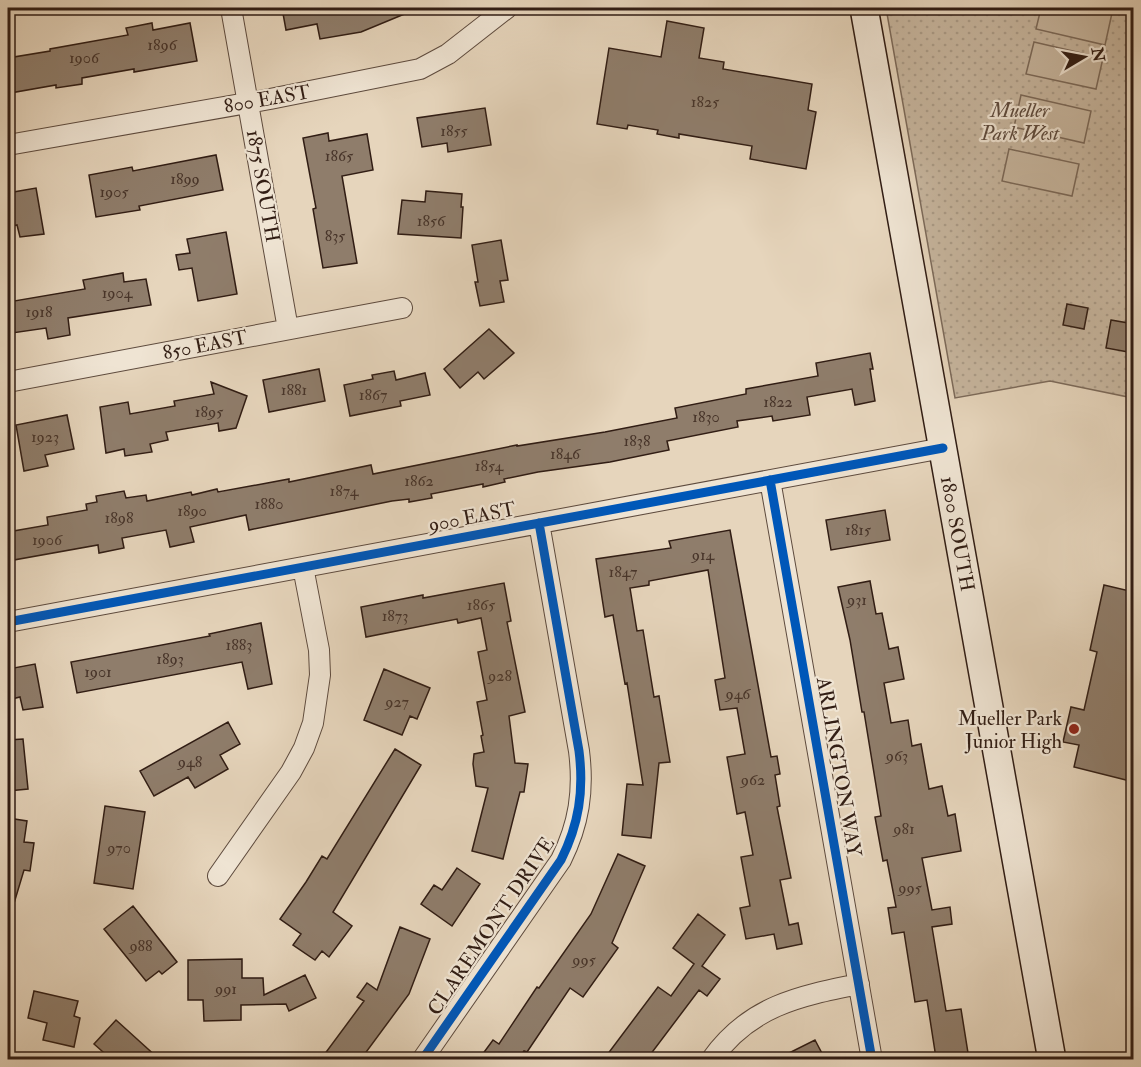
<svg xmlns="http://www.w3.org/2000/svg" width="1141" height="1067" font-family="'IM FELL Double Pica',serif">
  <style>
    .park { fill: url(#park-dots); stroke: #7c6a5a; stroke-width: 1.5 }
    .pitch { fill: #c7b69f; stroke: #7c6a5a; stroke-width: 1.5 }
    .building { fill: #8f7d6b; stroke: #311d14; stroke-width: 1.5 }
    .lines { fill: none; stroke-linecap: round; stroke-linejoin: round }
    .minor-casing { stroke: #5e4b3e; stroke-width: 22 }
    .secondary-casing { stroke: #311d14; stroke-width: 30 }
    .minor { stroke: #efe4d3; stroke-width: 20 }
    .secondary { stroke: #efe4d3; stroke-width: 27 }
    .cycleway-casing { stroke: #efe4d3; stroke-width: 13 }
    .cycleway { stroke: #0057b8; stroke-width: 9 }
    .poi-dot { fill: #8f2418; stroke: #efe4d3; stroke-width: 2 }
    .labels { text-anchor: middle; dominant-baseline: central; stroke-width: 4.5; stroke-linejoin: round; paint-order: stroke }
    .number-label { font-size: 16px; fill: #48352a }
    .street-label { font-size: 20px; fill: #311d14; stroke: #efe4d3 }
    .park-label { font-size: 20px; font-style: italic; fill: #5e4b3e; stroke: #efe4d3 }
    .poi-label { font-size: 20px; fill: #311d14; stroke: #efe4d3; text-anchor: end }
  </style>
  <defs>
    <pattern id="park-dots" width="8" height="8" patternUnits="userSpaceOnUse" patternTransform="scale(1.5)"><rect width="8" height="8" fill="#c7b69f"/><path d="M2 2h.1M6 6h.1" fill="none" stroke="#ab9c88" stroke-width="1.8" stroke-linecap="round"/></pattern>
  </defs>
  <rect width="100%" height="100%" fill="#e6d5bc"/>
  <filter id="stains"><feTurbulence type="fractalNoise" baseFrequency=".00333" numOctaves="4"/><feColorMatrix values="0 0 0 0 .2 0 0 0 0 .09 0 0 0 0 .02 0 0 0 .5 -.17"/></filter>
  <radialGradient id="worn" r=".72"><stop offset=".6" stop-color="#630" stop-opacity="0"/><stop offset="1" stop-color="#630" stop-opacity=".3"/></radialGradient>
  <!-- park -->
  <path class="park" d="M886 8H1133V398L1050 381 955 398Z"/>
  <!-- pitch -->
  <path class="pitch" d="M1041 8H1087L1112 13 1105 45 1036 29Z
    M1034 42 1103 58 1096 89 1026 74Z
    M1021 95 1091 111 1084 143 1014 127Z
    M1009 149 1079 164 1072 196 1002 181Z"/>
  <!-- building -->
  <path class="building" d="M282 8H419L361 32 320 39 317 24 286 30Z
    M667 21 704 28 699 58 724 62 723 69 812 84 808 110 816 112 806 169 750 159 752 146 679 134V138L657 134 658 130 628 125 627 129 597 124 609 48 661 57Z
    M152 23 153 30 190 23 197 61 134 72V69L82 78V84L56 88V85L10 93 8 58 50 51V49L128 35 126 28Z
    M485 108 491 145 448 152 447 143 422 147 417 118Z
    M328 133 329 141 367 134 373 170 342 176 357 263 323 268 313 209 316 208 303 138Z
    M216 155 223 190 139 206 140 210 96 217 89 175 132 167 133 171Z
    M36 188 44 234 20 237 17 225 8 227V193Z
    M426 191 462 194 461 207H463L461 238 398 234 402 200 425 202Z
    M226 232 237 294 198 301 192 268 179 270 176 255 190 253 187 239Z
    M501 240 508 280 500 281 504 302 480 306 475 282H478L472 245Z
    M123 273 124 282 146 279 151 305 68 318 70 335 48 339 46 328 12 333 8 302 85 289 83 280Z
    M1067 304 1088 308 1084 329 1063 325Z
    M1111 320 1134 324V353L1106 348Z
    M489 329 514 353 484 379 478 372 460 388 444 369Z
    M870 353 873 369H870L875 401 855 405 852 389 807 397 810 415 773 421 772 416 737 421 738 427 667 441 669 450 610 462 538 472 504 479 505 482 483 487V484L431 494 432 498 409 502V499L392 501 249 530 246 515 190 527 194 542 170 547 166 530 122 538 124 548 99 553 98 545 8 561V532L48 525 47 517 87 510 86 504 97 502 96 496 124 491 126 498 146 495 147 501 191 492 192 495 217 489 218 492 289 479V482L371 465 373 474 517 445V446L605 432 677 418 675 408 746 394V389L818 376 816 363Z
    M319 369 325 401 269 412 263 380Z
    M394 371 396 380 425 373 430 395 400 401 401 406 350 416 344 385 373 379 372 375Z
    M211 382 247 396 236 428 219 431 218 423 166 432 168 440 150 444 152 452 125 456 124 449 106 453 100 407 128 402 130 414 175 406 174 401 214 394Z
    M67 415 74 449 45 455 48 466 24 471 16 425Z
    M885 510 890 540 831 550 826 520Z
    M730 530 771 757 777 756 780 774 775 775 780 806 777 807 791 878 780 880 789 925 798 923 802 944 777 949 774 934 746 939 740 908 750 906 741 857 753 855 745 812 737 814 727 757 745 754 737 708 720 710 715 680 725 678 708 570 649 581V585L630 588 637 631 643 630 654 697 659 696 670 762 659 763 651 838 622 835 627 784 643 785 627 683 625 684 613 615 605 617 596 559 671 548 669 541Z
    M870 581 876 614 882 613 889 649 898 647 904 679 884 683 891 723 908 720 912 746 921 744 929 789 942 786 948 816 955 814 961 851 922 858 932 910 950 907 952 924 932 927 946 1011 961 1009 968 1053 936 1058 927 1000 915 1002 904 932 892 934 888 908 896 907 887 860 883 861 875 817 881 816 864 712H862L850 640 838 587Z
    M504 583 511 621 507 622 525 712 509 716 515 763 528 764 524 792H520L503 859 472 851 488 788 476 786 473 764 474 754 484 752 481 736 483 735 477 702 487 700 478 652 487 650 481 618 458 623 457 619 366 637 361 607 423 595V598Z
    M1104 585 1134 592V782L1074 767 1079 745 1063 742 1071 707 1084 710 1097 652 1090 650Z
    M261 623 272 684 248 689 242 662 77 693 71 662 210 636 209 634Z
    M35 664 43 707 23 710 20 697 8 700V669Z
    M384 669 430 688 417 719 410 716 402 735 364 720Z
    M228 722 240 744 220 755 228 769 195 788 188 777 154 796 140 771Z
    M23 739 28 789 8 791V740Z
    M395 749 421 765 333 912 352 926 329 957 322 951 315 960 293 945 301 934 280 919 306 882 322 856 327 859Z
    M105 806 145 812 133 889 94 883Z
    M8 818 27 821 24 842 34 843 30 871 24 870 12 910H8Z
    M618 854 645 866 612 943 618 948 583 997 570 988 527 1052 524 1051 519 1059H520H479L493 1040 499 1044 537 987 539 988 591 914Z
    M457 868 480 884 452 926 421 904 434 885 442 890Z
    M133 906 177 962 162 974 159 971 146 981 104 929Z
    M698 914 725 935 702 966 720 979 707 996 699 990 647 1059H604L658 987 671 996 694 964 673 948Z
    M400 927 430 939 409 994 361 1059H321L364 1001 357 997 367 983 377 990Z
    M242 959V978H263L264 995 305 975 316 998 289 1011 286 1004 241 1005V1020L204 1021 203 1000H188V960Z
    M34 991 78 1001 74 1016 80 1018 74 1047 43 1040 47 1023 28 1018Z
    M116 1020 159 1059H111L94 1044Z
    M815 1040 825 1059H777Z"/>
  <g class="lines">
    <defs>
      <path id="minor" d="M231 8 288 329
        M8 145 270 99 420 69 448 54 507 8
        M8 382 402 308
        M770 480 872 1060
        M8 622 943 448
        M218 876 291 772 304 748 313 723 320 675 319 650 303 567
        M422 1060 561 860C579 824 584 791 579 751L539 523
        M711 1060C749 1006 799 996 859 984"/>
      <g id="secondary">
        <path id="s1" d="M864 8 1052 1060"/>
      </g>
    </defs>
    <!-- minor casing -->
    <use href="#minor" class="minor-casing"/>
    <!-- secondary casing -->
    <use href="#secondary" class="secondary-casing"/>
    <!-- minor -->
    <use href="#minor" class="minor"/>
    <!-- secondary -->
    <use href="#secondary" class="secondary"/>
    <defs>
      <path id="cycleway" d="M770 480 872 1060
        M8 622 943 448
        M422 1060 561 860C579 824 584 791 579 751L539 523"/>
    </defs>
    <!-- cycleway casing -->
    <use href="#cycleway" class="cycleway-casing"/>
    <!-- cycleway -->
    <use href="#cycleway" class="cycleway"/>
  </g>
  <!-- markers -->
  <circle class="poi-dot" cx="1074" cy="729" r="6"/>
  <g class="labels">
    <!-- number labels -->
    <g class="number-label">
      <text x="162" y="45">1896</text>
      <text x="84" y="58">1906</text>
      <text x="705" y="102">1825</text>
      <text x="454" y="131">1855</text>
      <text x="339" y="156">1865</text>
      <text x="185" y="179">1899</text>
      <text x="114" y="192">1905</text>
      <text x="431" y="221">1856</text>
      <text x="335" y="236">835</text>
      <text x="117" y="293">1904</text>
      <text x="39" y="312">1918</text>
      <text x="294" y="390">1881</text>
      <text x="373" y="395">1867</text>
      <text x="778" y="402">1822</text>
      <text x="209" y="412">1895</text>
      <text x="706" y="417">1830</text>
      <text x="45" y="437">1923</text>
      <text x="637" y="441">1838</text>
      <text x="565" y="454">1846</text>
      <text x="489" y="466">1854</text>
      <text x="419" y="481">1862</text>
      <text x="344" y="491">1874</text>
      <text x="269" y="504">1880</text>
      <text x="192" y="511">1890</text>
      <text x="119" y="518">1898</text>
      <text x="858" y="530">1815</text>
      <text x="47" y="540">1906</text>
      <text x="703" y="555">914</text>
      <text x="623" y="572">1847</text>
      <text x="857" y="600">931</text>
      <text x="481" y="605">1865</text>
      <text x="395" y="616">1873</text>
      <text x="239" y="645">1883</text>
      <text x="170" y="659">1893</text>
      <text x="98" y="672">1901</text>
      <text x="500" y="676">928</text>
      <text x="738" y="694">946</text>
      <text x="397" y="702">927</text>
      <text x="897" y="756">963</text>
      <text x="190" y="762">948</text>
      <text x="753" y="780">962</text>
      <text x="904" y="829">981</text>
      <text x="119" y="848">970</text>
      <text x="910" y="888">995</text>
      <text x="141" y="946">988</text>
      <text x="584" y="960">995</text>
      <text x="226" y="989">991</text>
    </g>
    <!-- street labels -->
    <g class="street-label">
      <text transform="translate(267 99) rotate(-10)">800 EAST</text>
      <text transform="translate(263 186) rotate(80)">1875 SOUTH</text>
      <text transform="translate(205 345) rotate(-11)">850 EAST</text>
      <text transform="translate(472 517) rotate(-11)">900 EAST</text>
      <text stroke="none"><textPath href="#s1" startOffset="534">1800 SOUTH</textPath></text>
      <text transform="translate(839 767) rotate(80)">ARLINGTON WAY</text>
      <text transform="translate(491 926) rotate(-56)">CLAREMONT DRIVE</text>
    </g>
    <!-- park labels -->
    <g class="park-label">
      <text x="1020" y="110">Mueller<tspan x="1020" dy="23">Park West</tspan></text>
    </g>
    <!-- poi labels -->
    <g class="poi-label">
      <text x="1062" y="718">Mueller Park<tspan x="1062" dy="23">Junior High</tspan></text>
    </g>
  </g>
  <!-- margin -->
  <rect width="1141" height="1067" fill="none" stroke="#e6d5bc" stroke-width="30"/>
  <rect x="9" y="9" width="1123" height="1049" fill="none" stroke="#311d14" stroke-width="3"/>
  <rect x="15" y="15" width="1111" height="1037" fill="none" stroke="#311d14" stroke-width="1.5"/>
  <!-- north arrow -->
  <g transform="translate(1084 57) rotate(80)" stroke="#efe4d3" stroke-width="4.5" paint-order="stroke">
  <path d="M0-4.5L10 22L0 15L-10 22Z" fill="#311d14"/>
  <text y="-9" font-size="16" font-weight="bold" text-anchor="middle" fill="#311d14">N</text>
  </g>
  <rect width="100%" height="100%" filter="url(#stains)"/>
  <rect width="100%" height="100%" fill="url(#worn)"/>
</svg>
